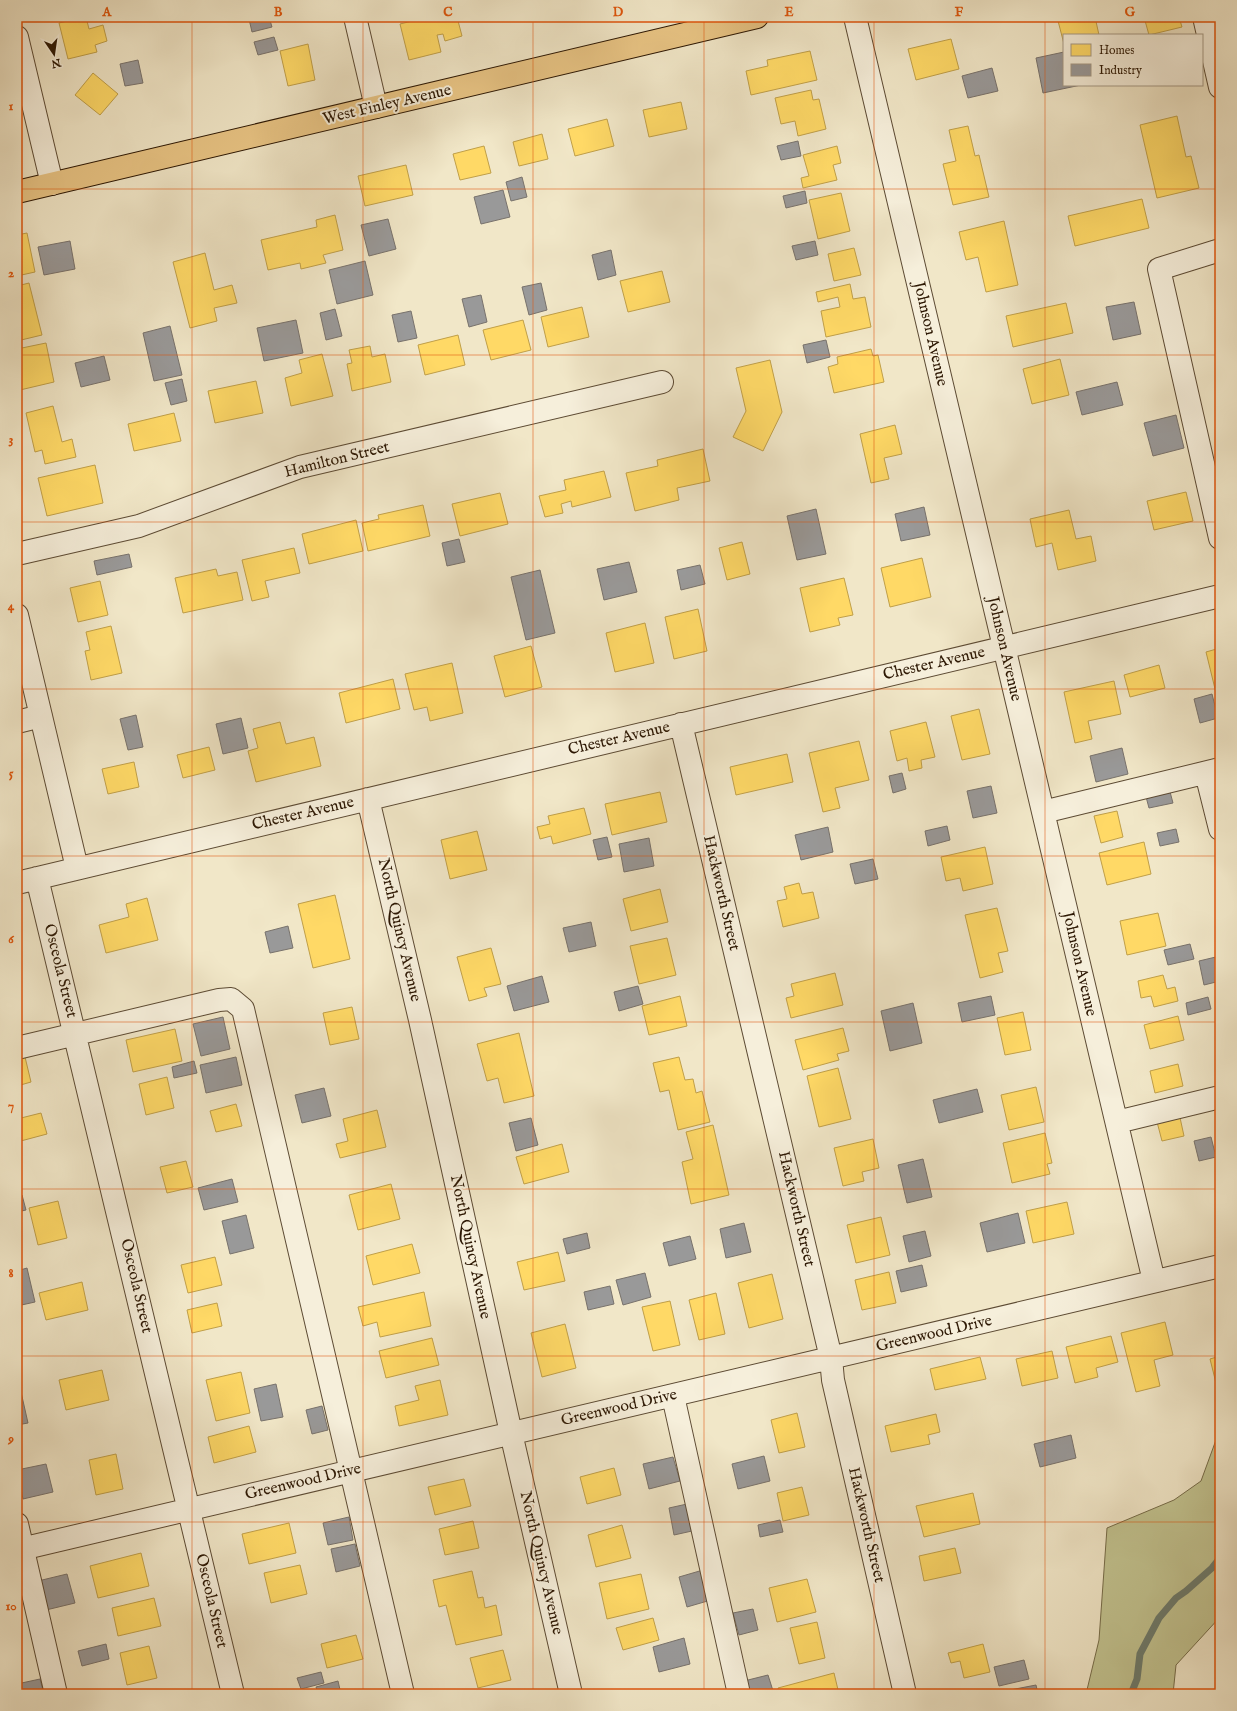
<svg xmlns="http://www.w3.org/2000/svg" width="1237" height="1711" font-family="'IM FELL English',serif">
  <style>
    .green { fill: #c2c390; stroke: #776d4a }
    .homes { fill: #ffd966; stroke: #c09f48 }
    .industry { fill: #999; stroke: #78726c }
    .lines { fill: none; stroke-linecap: round; stroke-linejoin: round }
    .stream { stroke: #6f7c6d; stroke-width: 7 }
    .minor-casing { stroke: #5d4b34; stroke-width: 24 }
    .major-casing { stroke: #2c1703; stroke-width: 24 }
    .minor { stroke: #f6efdb; stroke-width: 22 }
    .major { stroke: #e8c484; stroke-width: 22 }
    .grid { fill: none; stroke: #df560c; stroke-width: 1; stroke-opacity: 0.55 }
    .labels { text-anchor: middle; dominant-baseline: central; stroke-width: 4; stroke-linejoin: round; paint-order: stroke }
    .street-label { font-size: 16px; fill: #2c1703; stroke: #f6efdb }
    .neatline { fill: none; stroke: #df560c; stroke-width: 1.5 }
    .grid-label { font-size: 13px; text-anchor: middle; font-weight: bold; fill: #df560c }
  </style>
  <rect width="100%" height="100%" fill="#f1e7c8"/>
  <filter id="stains"><feTurbulence type="fractalNoise" baseFrequency=".005" numOctaves="4"/><feColorMatrix values="0 0 0 0 .2 0 0 0 0 .09 0 0 0 0 .02 0 0 0 .5 -.17"/></filter>
  <radialGradient id="worn" r=".72"><stop offset=".6" stop-color="#630" stop-opacity="0"/><stop offset="1" stop-color="#630" stop-opacity=".3"/></radialGradient>
  <!-- green -->
  <path class="green" d="M1220 1429V1617L1176 1665 1173 1694H1086L1099 1640 1107 1528 1174 1500 1201 1481Z"/>
  <!-- homes -->
  <path class="homes" d="M83 17H86L89 29 103 25 107 41 95 45 97 52 68 59 59 23Z
    M428 17H457L462 36 445 41 443 34 437 35 441 52 409 60 400 24Z
    M1057 17H1095L1099 35H1064V44Z
    M1144 17H1179L1182 27 1149 35Z
    M951 39 959 69 916 80 908 49Z
    M308 44 315 80 288 86 280 51Z
    M810 51 817 80 751 95 746 71 768 66 767 60Z
    M93 73 118 94 100 115 75 95Z
    M811 90 813 100 819 99 826 129 798 136 795 121 781 124 775 98Z
    M681 102 687 129 649 137 643 110Z
    M1177 116 1186 157 1191 156 1199 188 1157 198 1140 125Z
    M607 119 614 146 575 156 568 129Z
    M968 126 975 156 979 155 989 197 953 205 943 164 956 161 949 130Z
    M542 134 548 159 519 166 513 142Z
    M484 146 491 173 460 180 453 154Z
    M837 146 841 163 833 165 837 180 803 188 801 178 809 176 803 155Z
    M406 165 413 195 365 206 358 176Z
    M841 193 850 231 818 239 809 200Z
    M1142 199 1149 228 1075 246 1068 216Z
    M335 215 343 250 323 255 326 263 301 269 300 263 268 270 261 240 317 227 316 220Z
    M1004 221 1018 285 986 292 978 257 966 260 959 232Z
    M27 233 35 272 17 276V235Z
    M854 248 861 275 834 281 828 254Z
    M205 253 214 290 232 285 237 303 214 308 217 321 190 328 173 262Z
    M662 271 670 302 628 312 620 281Z
    M29 283 42 335 17 341V286Z
    M850 284 853 299 865 297 871 327 826 337 821 311 840 307 838 297 818 302 816 292Z
    M1066 303 1073 333 1013 347 1006 316Z
    M582 307 589 337 548 347 541 317Z
    M523 320 531 350 491 360 483 330Z
    M458 335 465 365 425 375 418 345Z
    M46 343 54 382 20 390 17 374V349Z
    M370 346 372 357 385 354 391 382 352 391 347 364 352 363 349 350Z
    M871 349 873 356 878 355 884 382 834 393 828 367 838 364 837 357Z
    M322 354 333 396 291 406 285 378 302 373 299 360Z
    M1060 359 1069 395 1032 404 1023 369Z
    M770 360 782 412 763 451 733 437 746 411 736 368Z
    M256 381 263 413 215 423 208 391Z
    M53 406 62 442 72 439 76 457 45 464 42 450 35 452 26 413Z
    M174 413 181 441 134 451 128 424Z
    M895 425 902 454 884 458 889 479 871 483 860 434Z
    M703 449 710 481 677 488 679 500 635 511 626 473 658 466 657 460Z
    M95 465 103 503 47 516 38 478Z
    M604 471 611 497 572 507 571 501 561 504 563 513 545 517 539 496 566 490 564 480Z
    M1186 492 1193 521 1154 530 1147 501Z
    M500 493 508 524 460 536 452 504Z
    M423 505 430 536 368 551 362 523 379 519 378 515Z
    M1069 510 1076 539 1091 536 1096 561 1058 570 1052 543 1036 547 1030 519Z
    M356 520 363 551 309 564 302 534Z
    M742 542 750 574 727 580 719 548Z
    M294 548 300 573 265 581 269 597 252 601 242 560Z
    M922 558 931 597 890 607 881 568Z
    M216 569 218 576 237 572 243 600 183 613 175 578Z
    M844 578 853 615 838 618 840 625 810 632 800 588Z
    M100 581 108 615 78 622 70 588Z
    M698 609 707 651 674 659 665 617Z
    M645 623 654 663 615 672 606 633Z
    M111 626 122 673 91 680 85 651 90 650 86 632Z
    M531 646 542 687 505 697 494 656Z
    M1220 648V696L1217 697 1206 652Z
    M452 663 463 713 430 721 427 707 414 710 405 674Z
    M1159 665 1165 688 1130 697 1124 675Z
    M393 679 400 709 346 723 339 693Z
    M1114 681 1121 714 1088 721 1092 739 1075 743 1064 692Z
    M979 709 990 754 962 760 951 716Z
    M280 722 286 744 314 737 321 766 256 782 248 751 258 748 253 729Z
    M926 722 935 757 921 760 922 768 909 771 907 758 897 761 890 731Z
    M859 741 869 780 835 788 840 808 823 812 809 753Z
    M209 747 215 770 183 778 177 755Z
    M787 754 793 782 736 795 730 767Z
    M134 762 139 787 108 794 102 769Z
    M660 792 667 822 612 835 605 804Z
    M584 808 591 834 553 844 551 836 540 839 537 827 550 824 548 816Z
    M1117 811 1123 837 1101 843 1094 816Z
    M477 831 487 870 450 879 441 840Z
    M1144 842 1151 874 1107 885 1099 853Z
    M985 847 993 884 963 891 960 878 946 881 941 857Z
    M799 883 802 894 813 892 819 918 783 927 777 901 787 899 784 887Z
    M660 889 668 922 631 931 623 899Z
    M335 895 350 959 313 968 298 904Z
    M147 898 158 940 106 953 99 925 129 917 126 904Z
    M997 908 1008 951 998 953 1003 972 980 978 965 915Z
    M1158 913 1166 946 1127 955 1120 921Z
    M667 938 676 975 639 984 630 946Z
    M491 948 501 984 484 988 487 996 469 1001 457 957Z
    M835 973 843 1005 791 1018 786 998 794 996 791 984Z
    M1163 975 1167 989 1175 987 1178 1001 1154 1007 1151 996 1141 998 1138 981Z
    M680 996 687 1026 649 1035 642 1006Z
    M352 1007 359 1039 330 1045 323 1013Z
    M1023 1012 1031 1050 1005 1055 997 1018Z
    M1178 1016 1184 1040 1150 1049 1144 1025Z
    M843 1028 849 1051 837 1054 839 1060 803 1070 795 1040Z
    M175 1029 182 1061 133 1072 126 1040Z
    M519 1033 534 1096 504 1103 498 1078 487 1081 477 1044Z
    M25 1057 31 1082 17 1086V1059Z
    M679 1057 685 1080 693 1079 696 1093 702 1091 710 1122 678 1130 669 1090 660 1092 653 1063Z
    M1178 1064 1183 1086 1155 1093 1150 1071Z
    M838 1068 851 1119 819 1127 807 1076Z
    M167 1077 174 1108 146 1115 139 1084Z
    M1036 1087 1044 1122 1009 1130 1001 1095Z
    M236 1104 242 1126 216 1132 210 1111Z
    M377 1110 386 1147 340 1158 336 1144 348 1141 343 1119Z
    M41 1113 47 1134 17 1142V1119Z
    M1179 1113 1184 1136 1162 1141 1156 1118Z
    M713 1125 729 1195 691 1204 682 1162 693 1159 686 1132Z
    M1045 1133 1052 1163 1047 1164 1050 1174 1012 1183 1003 1143Z
    M873 1139 879 1168 862 1172 864 1181 843 1186 834 1148Z
    M562 1144 569 1172 524 1184 516 1157Z
    M186 1161 193 1187 167 1193 160 1167Z
    M391 1184 400 1219 358 1230 349 1195Z
    M58 1201 67 1238 38 1245 29 1208Z
    M1067 1202 1074 1234 1033 1243 1026 1211Z
    M881 1217 890 1255 856 1263 847 1225Z
    M412 1244 420 1273 373 1285 366 1256Z
    M558 1252 565 1281 524 1290 517 1262Z
    M215 1257 222 1285 188 1293 181 1265Z
    M889 1272 896 1303 862 1310 855 1280Z
    M772 1274 783 1319 749 1328 738 1283Z
    M82 1282 88 1310 46 1320 39 1293Z
    M424 1292 431 1326 380 1337 377 1322 363 1326 358 1307Z
    M716 1293 725 1334 699 1340 689 1300Z
    M670 1301 680 1345 653 1351 642 1307Z
    M217 1303 222 1326 192 1333 187 1310Z
    M1165 1322 1173 1355 1154 1360 1160 1386 1136 1392 1121 1333Z
    M565 1324 576 1368 542 1377 531 1333Z
    M1111 1336 1118 1362 1096 1368 1098 1377 1075 1383 1066 1347Z
    M432 1338 439 1365 386 1378 379 1351Z
    M1052 1351 1058 1378 1022 1386 1016 1359Z
    M1220 1356V1382L1216 1383 1210 1359Z
    M980 1357 986 1379 935 1390 930 1369Z
    M102 1370 109 1400 66 1410 59 1380Z
    M241 1372 250 1413 216 1421 206 1380Z
    M440 1380 448 1415 399 1426 395 1406 419 1400 415 1386Z
    M797 1413 805 1447 779 1453 771 1420Z
    M936 1414 940 1432 928 1435 930 1444 891 1452 885 1426Z
    M249 1426 256 1452 214 1463 208 1437Z
    M116 1454 123 1489 96 1495 89 1460Z
    M614 1468 621 1495 587 1504 580 1477Z
    M464 1479 471 1506 435 1515 428 1487Z
    M802 1487 809 1515 783 1521 777 1493Z
    M973 1493 980 1524 924 1537 916 1506Z
    M473 1521 479 1548 445 1555 439 1529Z
    M289 1523 296 1553 249 1564 242 1534Z
    M622 1525 631 1558 596 1567 588 1535Z
    M955 1548 961 1573 924 1581 919 1556Z
    M141 1553 149 1586 98 1598 90 1566Z
    M300 1565 307 1594 271 1603 264 1573Z
    M472 1571 478 1598 483 1597 485 1608 496 1605 502 1635 456 1645 446 1605 439 1607 433 1580Z
    M641 1574 649 1609 607 1619 599 1583Z
    M807 1579 816 1612 777 1622 769 1588Z
    M154 1598 161 1626 118 1636 112 1608Z
    M653 1618 659 1640 623 1650 616 1628Z
    M817 1622 825 1658 799 1664 790 1628Z
    M356 1635 363 1659 327 1668 321 1644Z
    M983 1644 990 1672 964 1678 960 1661 951 1663 948 1653Z
    M149 1646 157 1678 127 1685 120 1653Z
    M503 1650 511 1680 478 1688 470 1658Z
    M834 1673 839 1694H779L778 1688Z"/>
  <!-- industry -->
  <path class="industry" d="M255 17H269L272 27 252 32 249 19Z
    M274 37 278 50 258 55 254 42Z
    M1064 52V85H1081L1043 93 1036 58Z
    M138 60 143 83 125 86 120 64Z
    M992 68 998 91 968 98 962 76Z
    M798 141 801 156 781 160 777 146Z
    M522 177 527 197 511 201 506 182Z
    M503 190 510 217 481 224 474 197Z
    M805 191 807 203 786 208 783 196Z
    M388 219 396 249 369 256 361 225Z
    M70 241 75 269 44 275 38 247Z
    M815 241 818 255 796 260 792 246Z
    M611 250 616 275 598 280 592 255Z
    M365 261 373 295 337 304 329 270Z
    M541 283 547 310 529 315 522 287Z
    M481 295 487 322 469 327 462 299Z
    M1134 302 1141 334 1113 340 1106 307Z
    M335 309 342 336 326 340 320 313Z
    M411 311 417 338 398 342 392 315Z
    M296 320 303 353 264 361 257 328Z
    M170 326 182 375 154 381 143 333Z
    M826 340 830 357 807 363 803 345Z
    M104 356 110 380 81 387 75 363Z
    M182 379 187 401 171 405 165 383Z
    M1117 382 1123 405 1082 415 1076 392Z
    M1176 415 1184 448 1153 456 1144 423Z
    M924 507 930 535 901 541 895 514Z
    M816 509 826 554 797 560 787 516Z
    M459 539 465 562 447 566 442 543Z
    M129 554 132 567 97 575 94 561Z
    M629 562 637 592 604 600 597 569Z
    M700 565 705 584 681 590 677 570Z
    M540 570 555 633 526 640 511 577Z
    M1212 694 1218 718 1200 723 1194 699Z
    M136 715 143 747 128 750 120 719Z
    M241 718 248 748 223 754 216 724Z
    M1122 748 1128 774 1096 782 1090 756Z
    M902 773 906 789 893 793 889 776Z
    M991 786 997 813 973 818 967 791Z
    M1169 788 1173 803 1149 808 1145 793Z
    M947 826 950 840 928 846 925 831Z
    M828 827 833 852 801 860 795 835Z
    M1176 829 1179 842 1160 846 1157 833Z
    M607 837 612 857 598 860 593 840Z
    M649 838 654 866 624 872 619 844Z
    M873 859 878 879 855 884 850 864Z
    M591 922 596 946 569 952 563 928Z
    M288 926 293 948 270 953 265 932Z
    M1190 944 1194 959 1168 965 1164 950Z
    M1220 956V981L1204 985 1199 961Z
    M542 976 549 1002 514 1011 507 986Z
    M638 986 643 1004 619 1011 614 992Z
    M991 996 995 1015 962 1022 958 1003Z
    M1208 997 1211 1009 1188 1015 1186 1003Z
    M913 1003 922 1043 890 1051 881 1011Z
    M223 1017 230 1049 201 1056 193 1024Z
    M236 1057 242 1085 206 1093 200 1065Z
    M194 1061 197 1073 174 1078 172 1067Z
    M324 1088 331 1116 302 1123 295 1095Z
    M977 1089 983 1112 939 1123 933 1100Z
    M531 1118 538 1145 516 1151 509 1123Z
    M1211 1137 1216 1157 1199 1161 1194 1141Z
    M923 1159 932 1197 907 1203 898 1165Z
    M232 1179 238 1202 204 1210 198 1188Z
    M22 1195 26 1210 17 1212V1197Z
    M1018 1213 1025 1243 987 1252 980 1223Z
    M246 1215 254 1248 230 1254 222 1221Z
    M744 1223 751 1252 726 1258 720 1229Z
    M925 1231 931 1256 909 1262 903 1236Z
    M587 1233 590 1248 567 1254 563 1239Z
    M690 1236 696 1259 669 1266 663 1243Z
    M922 1265 927 1286 901 1292 896 1271Z
    M27 1268 35 1302 17 1306V1271Z
    M645 1273 651 1297 623 1305 616 1280Z
    M610 1286 614 1304 588 1310 584 1292Z
    M276 1384 283 1417 261 1421 254 1389Z
    M21 1392 28 1423 17 1425V1393Z
    M322 1406 328 1430 312 1434 306 1410Z
    M1071 1435 1076 1458 1040 1467 1034 1444Z
    M764 1456 770 1481 738 1489 732 1464Z
    M673 1457 680 1481 649 1489 643 1464Z
    M46 1464 53 1492 23 1499 17 1470Z
    M687 1504 692 1531 674 1535 669 1508Z
    M349 1517 353 1540 328 1545 323 1523Z
    M780 1520 783 1532 760 1537 758 1525Z
    M355 1544 360 1566 336 1572 331 1549Z
    M703 1570 711 1600 687 1607 679 1577Z
    M67 1574 75 1603 46 1610 38 1581Z
    M753 1609 758 1630 739 1635 733 1613Z
    M684 1638 690 1664 659 1672 653 1647Z
    M106 1644 109 1659 82 1666 78 1651Z
    M1024 1660 1029 1679 999 1686 994 1667Z
    M321 1672 324 1683 301 1689 297 1678Z
    M768 1675 774 1694H748L744 1681Z
    M40 1679 44 1694H17V1684Z
    M338 1681 341 1694H318L316 1687Z
    M1036 1685 1038 1694H1006L1005 1691Z"/>
  <g class="lines">
    <!-- stream -->
    <path class="stream" d="M1131 1694 1137 1679 1140 1654 1159 1618 1176 1598 1186 1591 1212 1568 1220 1558"/>
    <defs>
      <path id="minor" d="M355 17 376 107
        M855 17 1154 1281
        M1204 17 1220 87
        M17 37 52 184
        M1220 250 1159 269 1220 538
        M17 554 139 526 300 467 662 382
        M17 615 77 868
        M17 722 41 716
        M681 724 831 1358 833 1380 905 1694
        M1206 773 1220 829
        M368 799 420 1020 511 1433 571 1694
        M1043 812 1220 769
        M37 878 233 1694
        M17 883 1220 596
        M17 1048 219 1000 231 999 243 1009 403 1694
        M1117 1122 1220 1097
        M673 1396 739 1694
        M17 1524 56 1694
        M17 1550 1220 1266"/>
      <path id="major" d="M17 192 757 17"/>
    </defs>
    <!-- minor casing -->
    <use href="#minor" class="minor-casing"/>
    <!-- major casing -->
    <use href="#major" class="major-casing"/>
    <!-- minor -->
    <use href="#minor" class="minor"/>
    <!-- major -->
    <use href="#major" class="major"/>
  </g>
  <!-- grid -->
  <path class="grid" d="M192 17V1694M363 17V1694M533 17V1694M704 17V1694M874 17V1694M1045 17V1694M17 189H1220M17 355H1220M17 522H1220M17 689H1220M17 856H1220M17 1022H1220M17 1189H1220M17 1356H1220M17 1522H1220"/>
  <g class="labels">
    <!-- street labels -->
    <g class="street-label">
      <text transform="translate(387 105) rotate(-13)">West Finley Avenue</text>
      <text transform="translate(930 334) rotate(77)">Johnson Avenue</text>
      <text transform="translate(337 460) rotate(-14)">Hamilton Street</text>
      <text transform="translate(1004 649) rotate(77)">Johnson Avenue</text>
      <text transform="translate(934 664) rotate(-13)">Chester Avenue</text>
      <text transform="translate(619 739) rotate(-13)">Chester Avenue</text>
      <text transform="translate(303 814) rotate(-13)">Chester Avenue</text>
      <text transform="translate(721 893) rotate(77)">Hackworth Street</text>
      <text transform="translate(399 930) rotate(77)">North Quincy Avenue</text>
      <text transform="translate(1079 964) rotate(77)">Johnson Avenue</text>
      <text transform="translate(60 971) rotate(76)">Osceola Street</text>
      <text transform="translate(796 1209) rotate(77)">Hackworth Street</text>
      <text transform="translate(470 1247) rotate(78)">North Quincy Avenue</text>
      <text transform="translate(136 1286) rotate(77)">Osceola Street</text>
      <text transform="translate(934 1334) rotate(-13)">Greenwood Drive</text>
      <text transform="translate(619 1408) rotate(-13)">Greenwood Drive</text>
      <text transform="translate(303 1482) rotate(-13)">Greenwood Drive</text>
      <text transform="translate(866 1525) rotate(77)">Hackworth Street</text>
      <text transform="translate(541 1563) rotate(77)">North Quincy Avenue</text>
      <text transform="translate(211 1601) rotate(77)">Osceola Street</text>
    </g>
  </g>
  <!-- margin -->
  <rect width="1237" height="1711" fill="none" stroke="#f1e7c8" stroke-width="44"/>
  <!-- legend -->
  <rect x="1063" y="34" width="140" height="52" fill="#f6efdb" stroke="#a59985"/>
  <rect x="1071" y="44" width="20" height="12" fill="#ffd966" stroke="#a59985"/>
  <text x="1099" y="54" font-size="12" fill="#2c1703">Homes</text>
  <rect x="1071" y="64" width="20" height="12" fill="#999999" stroke="#a59985"/>
  <text x="1099" y="74" font-size="12" fill="#2c1703">Industry</text>
  <!-- north arrow -->
  <g transform="translate(54 54) rotate(167)" stroke="#f6efdb" stroke-width="3" paint-order="stroke">
  <path d="M0-3L7 15L0 10L-7 15Z" fill="#2c1703"/>
  <text y="-6" font-size="11" font-weight="bold" text-anchor="middle" fill="#2c1703">N</text>
  </g>
  <rect x="22" y="22" width="1193" height="1667" class="neatline"/>
  <g class="grid-label">
    <text x="107" y="16">A</text>
    <text x="278" y="16">B</text>
    <text x="448" y="16">C</text>
    <text x="618" y="16">D</text>
    <text x="789" y="16">E</text>
    <text x="959" y="16">F</text>
    <text x="1130" y="16">G</text>
    <text x="11" y="110">1</text>
    <text x="11" y="277">2</text>
    <text x="11" y="443">3</text>
    <text x="11" y="610">4</text>
    <text x="11" y="777">5</text>
    <text x="11" y="943">6</text>
    <text x="11" y="1110">7</text>
    <text x="11" y="1277">8</text>
    <text x="11" y="1443">9</text>
    <text x="11" y="1610">10</text>
  </g>
  <rect width="100%" height="100%" filter="url(#stains)"/>
  <rect width="100%" height="100%" fill="url(#worn)"/>
</svg>
